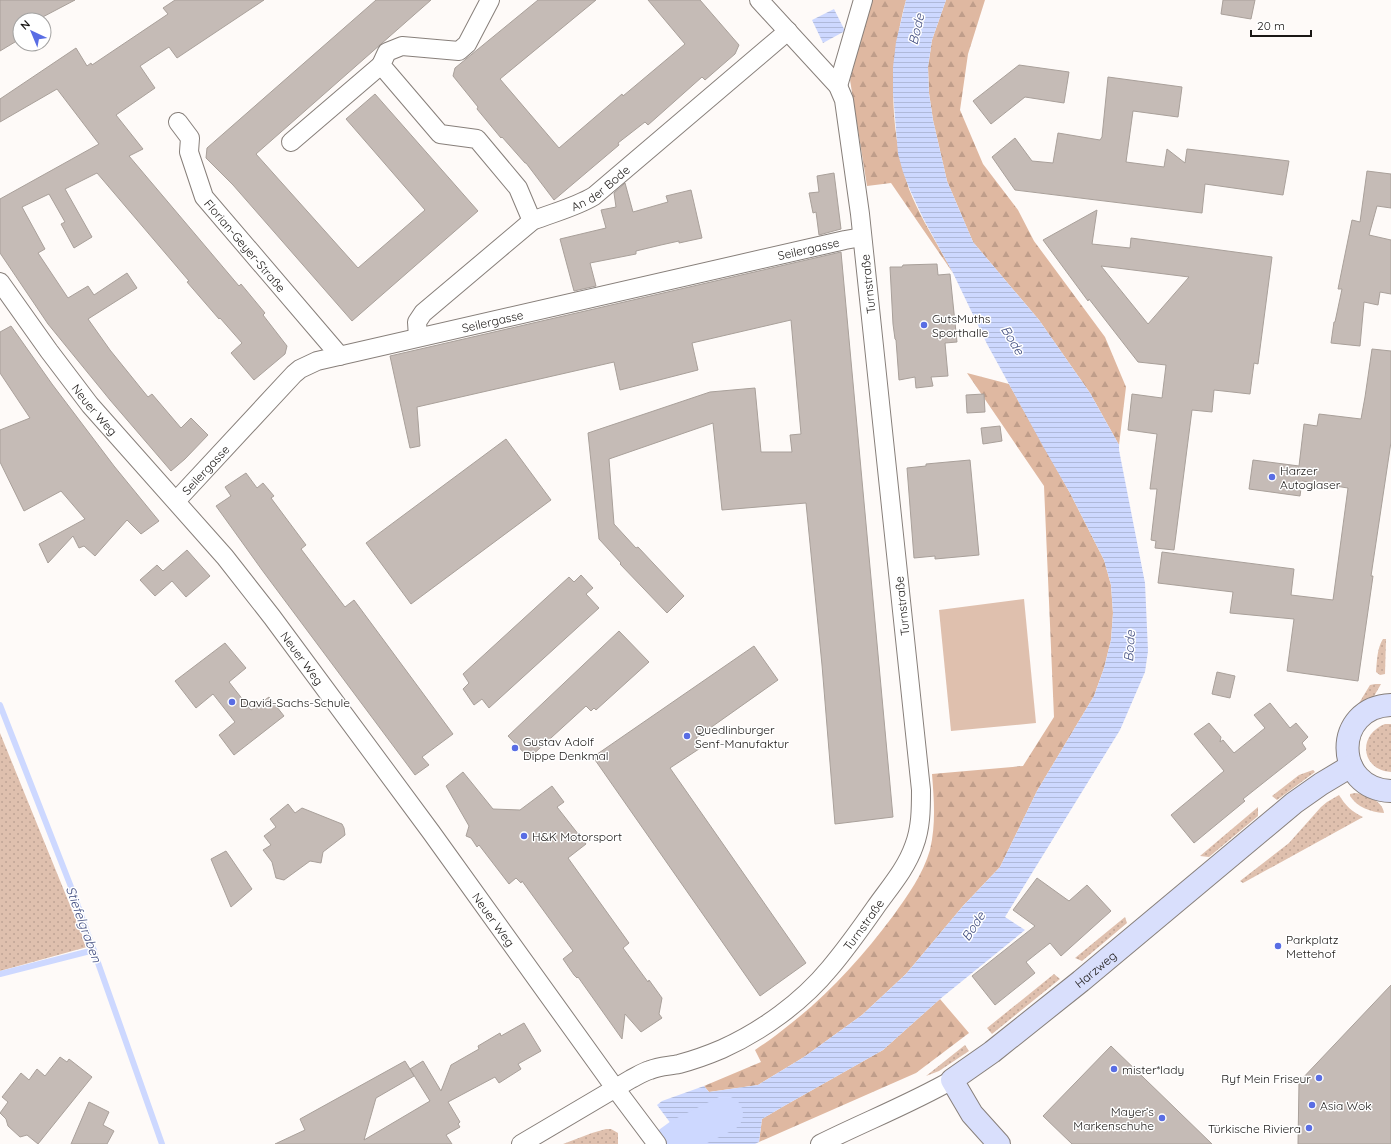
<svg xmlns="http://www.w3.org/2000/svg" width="1391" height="1144" font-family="Quicksand,sans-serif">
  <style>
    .green { fill: url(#green-dots) }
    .forest { fill: url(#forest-firs) }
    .pitch { fill: #dfc0ae }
    .water { fill: url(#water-rules) }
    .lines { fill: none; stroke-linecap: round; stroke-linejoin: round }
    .stream { stroke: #cdd8ff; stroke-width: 6 }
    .river { stroke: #cdd8ff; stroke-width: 36 }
    .building { fill: #c5bbb6; stroke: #a9a09a; fill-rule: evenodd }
    .street-casing { stroke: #877f7a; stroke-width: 20 }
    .secondary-casing { stroke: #877f7a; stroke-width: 24 }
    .street { stroke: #fff; stroke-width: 18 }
    .secondary { stroke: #d9dffc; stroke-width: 22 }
    .poi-dot { fill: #596de4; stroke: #fff; stroke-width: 1.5 }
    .labels { text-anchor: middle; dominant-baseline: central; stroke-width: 3; stroke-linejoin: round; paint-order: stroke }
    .street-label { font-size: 12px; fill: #1a1715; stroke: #fff }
    .poi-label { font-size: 12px; fill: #1a1715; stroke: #fff; text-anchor: start }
    .water-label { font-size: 13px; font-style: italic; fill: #424e81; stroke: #fff }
  </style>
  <defs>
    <pattern id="green-dots" width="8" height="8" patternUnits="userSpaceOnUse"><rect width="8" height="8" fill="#dfc0ae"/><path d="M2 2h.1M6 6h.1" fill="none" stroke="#bfa495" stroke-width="1.8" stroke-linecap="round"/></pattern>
    <pattern id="forest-firs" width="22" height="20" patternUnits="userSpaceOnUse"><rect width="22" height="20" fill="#dfb8a1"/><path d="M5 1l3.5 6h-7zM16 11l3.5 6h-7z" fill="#bf9d8a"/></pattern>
    <pattern id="water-rules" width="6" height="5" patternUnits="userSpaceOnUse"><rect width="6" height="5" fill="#cdd8ff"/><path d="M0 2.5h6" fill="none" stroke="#afb9da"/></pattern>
  </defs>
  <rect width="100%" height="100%" fill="#fefaf8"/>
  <!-- green -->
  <path class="green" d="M1383 639H1386L1385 674 1380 675 1376 672C1377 661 1377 648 1383 639Z
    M1375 684H1381L1373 698 1353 713 1370 685Z
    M1385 724H1391V772C1361 770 1357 735 1385 724Z
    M0 733 87 947 0 971Z
    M1313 770 1315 772 1277 800 1272 796 1299 775Z
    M1355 793C1366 794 1383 801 1384 813 1370 812 1357 807 1350 796V794Z
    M1339 795C1345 805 1352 812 1363 817L1243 883 1240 881 1289 843 1321 807 1327 802Z
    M1258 807V816L1209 857 1200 856Z
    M1125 917 1127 923 1082 961 1075 958Z
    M1054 974 1060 979 992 1034 987 1028Z
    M965 1045 969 1051 939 1071 926 1076Z
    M606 1129H611L618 1133V1144H563L592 1133Z"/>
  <!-- forest -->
  <path class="forest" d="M871 0H906C889 62 888 128 909 189 920 218 939 246 953 273L891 183 867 186 850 80Z
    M946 0H985L968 54 960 110 983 164 1018 210 1034 241 1105 337 1126 387 1119 445 1090 393 1039 320 973 242 947 181 933 120 929 93 928 67 932 40Z
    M967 373 1009 384 1070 493 1104 560 1111 585 1113 613 1111 640 1104 668 1094 696 1037 791 1000 867 963 906 906 974 862 1015 804 1057 758 1085 709 1092 704 1086 761 1062 755 1050C767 1042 778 1034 789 1025 829 994 863 956 893 916 908 895 923 874 930 850 936 824 934 800 932 774L1023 766 1054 717 1044 486Z
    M940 999 969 1033 916 1073 759 1142 762 1119 784 1106 883 1050Z"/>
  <!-- pitch -->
  <path class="pitch" d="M1024 599 1036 723 951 731 939 610Z"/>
  <!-- water -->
  <path class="water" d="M906 0H946L932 40 928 67 929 93 933 120 947 181 973 242 1039 320 1090 393 1119 445V450L1145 583 1148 651 1145 672 1120 730 1005 917 1025 930 940 999 883 1050 784 1106 762 1119 759 1142 755 1144H686L657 1105 662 1101 704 1086 709 1092 758 1085 804 1057 862 1015 906 974 963 906 1000 867 1037 791 1094 696 1104 668 1111 640 1113 613 1111 585 1104 560 1070 493 1044 448 987 344 953 273 923 218 910 190 903 172 898 154 893 93V67L896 42Z
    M834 9 845 31 823 43 812 20Z"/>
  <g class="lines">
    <!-- stream -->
    <path class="stream" d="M0 705 73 892 162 1144
      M0 974 94 950"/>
    <!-- river -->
    <path class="river" d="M670 1144 681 1136 725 1114"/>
  </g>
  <!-- building -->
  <path class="building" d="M0 0H75L37 20H20V39L0 51Z
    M175 0H264L177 58 169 47 140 66 155 88 116 115 143 149 129 156 239 286 241 284 265 313 263 315 287 346 285 354 254 380 231 353 242 343 220 318 219 319 187 282 189 281 97 173 65 189 92 237 74 248 61 224 65 222 49 194 22 207 45 249 38 253 68 298 88 286 94 295 127 273 137 288 88 319 110 350 148 397 152 394 181 428 191 418 208 435 185 459 171 471 110 400 48 324 0 253V199L99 144 57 89 0 122V99L76 48 87 66 91 63 92 65 168 14 163 8Z
    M376 0H431L256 154 358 268 425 210 346 119 375 94 478 211 352 321 233 185 206 158 207 148Z
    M538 0H596L500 79 559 148 622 94 623 96 685 44 648 0H700L739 45 735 54 705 80 702 77 648 125 645 122 618 143 619 145 554 200 526 163H525L502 137 501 138 477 109 478 107 453 76 455 68Z
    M1223 0H1255L1251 19 1221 14Z
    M1019 65 1069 72 1064 103 1025 97 991 124 973 101Z
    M1108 77 1182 87 1178 117 1133 111 1126 162 1164 167 1167 149 1185 163 1187 149 1289 161 1283 195 1205 184 1202 213 1015 190 992 157 1015 138 1032 161 1053 163 1058 133 1100 140 1102 137Z
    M1367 171 1391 174V208L1377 206 1369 235 1391 240V294L1380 292 1378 305 1364 302 1360 346 1331 343 1334 322H1335L1342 289H1338L1352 220 1360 222Z
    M834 173 841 229 819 235 816 212 813 213 809 193 819 192 817 176Z
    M625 183 633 212 668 202 666 196 691 190 702 238 679 243V241L661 245 636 251V254L590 263 596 286 574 291 560 239 606 228 601 210 616 207 614 193Z
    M1097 210 1092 244 1130 248 1131 238 1272 257 1258 364 1254 363 1250 394 1214 390 1212 412 1192 410 1174 550 1155 548 1156 541 1151 540 1157 489H1150L1157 434 1128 430 1132 394 1162 398 1166 365 1138 362 1089 299 1088 301 1043 240ZM1101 266 1189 277 1148 324Z
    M841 252 893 817 835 824 822 665 806 503 722 510 713 423 609 459 614 524 636 548 638 547 684 596 667 613 620 564 621 563 599 539 588 433 710 392 755 388 761 452H792L790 435 801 434 791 320 692 343 698 370 620 390 614 362 417 407 420 446 410 448 390 356Z
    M937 264 938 275 950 274 957 342 945 343 948 376 931 377 933 386 916 388 915 377 899 380 896 340 895 339 893 324 890 267H902L903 265Z
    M11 326 52 384 114 466 159 521 141 534 127 520 95 556 84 546 79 548 73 536 48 563 39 544 85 519 61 491 24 511 0 462V430L30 418 0 373V332Z
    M1372 349 1391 351V442L1371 576H1373L1358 681 1287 671 1294 619 1230 613 1233 592 1158 583 1162 552 1294 569 1291 595 1333 600 1348 488 1302 481 1300 496 1249 489 1253 460 1299 466 1304 424 1317 426 1319 414 1361 419 1365 397Z
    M984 394 985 412 967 413 966 395Z
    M1000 426 1002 441 983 444 981 428Z
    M506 439 551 500 411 604 366 543Z
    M970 460 979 555 935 559V556L914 558 907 468 926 466V464Z
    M246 473 257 488 263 483 274 496 271 498 306 545 301 549 345 607 354 600 453 734 422 757 429 765 415 775 262 570 216 506 231 496 225 487Z
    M187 550 210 576 186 597 172 581 155 596 140 580 157 565 163 571Z
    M581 575 593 588 586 594 599 608 489 708 482 699 474 705 463 689 469 683 463 674 569 577 574 582Z
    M619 631 649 662 596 710 594 708 591 711 586 706 529 758 508 736Z
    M225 643 246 668 229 682 251 710 269 697 284 716 234 755 219 735 235 722 213 694 196 708 175 681Z
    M754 646 778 680 696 738 702 747 670 768 806 963 760 996 593 757Z
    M1217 672 1235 676 1230 698 1212 694Z
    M1270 703 1290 728 1296 723 1308 737 1302 743 1306 749 1243 799 1245 801 1194 843 1171 815 1224 771 1194 734 1209 723 1221 737 1220 742 1223 740 1234 753 1265 728 1254 715Z
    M463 772 493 809 520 810 552 786 564 802 557 807 586 844 568 858 629 943 623 948 648 982 649 980 662 998 659 1014 662 1018 641 1032 625 1014 622 1039 578 977 577 978 574 975 563 959 573 951 522 881 521 883 516 878 509 884 479 845 477 847 471 838 466 836 469 826 446 786Z
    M288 804 295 813 302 808 342 824 344 828 345 835 323 852 321 863 310 861 284 880 276 878 272 862 263 850 271 845 264 836 276 827 270 819Z
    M226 851 252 889 231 907 211 859Z
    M1037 878 1069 901 1087 885 1111 911 1061 956 1050 943 1026 962 1035 973 995 1005 972 976 1035 926 1013 910Z
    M1391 985V1144H1298L1299 1082Z
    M524 1023 541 1051 518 1064 521 1069 499 1083 495 1077 448 1102 460 1122 458 1124 460 1127 446 1135 452 1144H275L305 1130 300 1119 405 1061 410 1069 423 1061 441 1091 451 1065 479 1049 478 1046 500 1033 501 1036ZM410 1069 430 1101 364 1140 376 1098 414 1076Z
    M1111 1046 1212 1144H1072L1043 1116Z
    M60 1057 67 1062 69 1059 92 1077 38 1144 27 1135 20 1137 8 1126 6 1119 0 1113 8 1102 2 1097 21 1073 29 1080 37 1069 45 1076Z
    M89 1102 109 1112 103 1125 114 1131 107 1144H71Z"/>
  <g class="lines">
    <defs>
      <g id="street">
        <path d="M490 0 467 44 459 51 402 46 387 52 381 65 440 134 477 139 518 188 532 221"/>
        <path d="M838 86 863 0"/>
        <path id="s1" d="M178 122 190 138 189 152 204 197 340 356"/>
        <path d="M291 142 381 65"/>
        <path id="s2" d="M0 282 49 351 90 405 225 557 272 617 431 832 615 1088 657 1144"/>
        <path id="s3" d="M418 337 417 322 423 313 532 221C552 213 576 207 594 196L788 31"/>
        <path id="s4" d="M176 501 294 374 300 369 317 361 845 240 862 237"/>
        <path id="s5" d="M521 1144 631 1079C637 1076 643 1072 650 1070 659 1066 670 1066 679 1064 694 1060 708 1055 722 1049 762 1031 802 1002 830 968 846 949 861 928 875 908 889 888 906 869 914 846 921 828 921 809 921 790L860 214 844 100 838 86 759 0"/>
        <path d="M820 1144C864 1122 910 1104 952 1080"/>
      </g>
      <g id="secondary">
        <path d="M1391 705C1333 707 1333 789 1391 791"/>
        <path id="s6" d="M999 1144 972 1114 952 1080 992 1052 1081 981 1294 803 1321 784 1351 766"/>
      </g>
    </defs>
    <!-- street casing -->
    <use href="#street" class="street-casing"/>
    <!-- secondary casing -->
    <use href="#secondary" class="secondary-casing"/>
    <!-- street -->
    <use href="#street" class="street"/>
    <!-- secondary -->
    <use href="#secondary" class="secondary"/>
  </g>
  <!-- markers -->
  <g class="poi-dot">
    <circle cx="924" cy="325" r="4"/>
    <circle cx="1272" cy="477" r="4"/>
    <circle cx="232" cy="702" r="4"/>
    <circle cx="687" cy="736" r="4"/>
    <circle cx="515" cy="748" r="4"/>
    <circle cx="524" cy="836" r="4"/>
    <circle cx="1278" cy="946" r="4"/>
    <circle cx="1114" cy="1069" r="4"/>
    <circle cx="1319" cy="1078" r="4"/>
    <circle cx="1312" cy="1105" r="4"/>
    <circle cx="1162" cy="1118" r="4"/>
    <circle cx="1309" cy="1128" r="4"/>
  </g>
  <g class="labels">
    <!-- street labels -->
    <g class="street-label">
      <text stroke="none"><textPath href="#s3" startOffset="245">An der Bode</textPath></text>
      <text stroke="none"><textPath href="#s1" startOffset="145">Florian-Geyer-Straße</textPath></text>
      <text stroke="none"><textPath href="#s4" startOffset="704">Seilergasse</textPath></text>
      <text transform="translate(868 284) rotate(-96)">Turnstraße</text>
      <text stroke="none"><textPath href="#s4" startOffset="380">Seilergasse</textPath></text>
      <text stroke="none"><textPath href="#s2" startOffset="159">Neuer Weg</textPath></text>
      <text stroke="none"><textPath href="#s4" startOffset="43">Seilergasse</textPath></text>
      <text transform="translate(902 606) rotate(-96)">Turnstraße</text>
      <text stroke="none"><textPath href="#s2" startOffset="483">Neuer Weg</textPath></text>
      <text stroke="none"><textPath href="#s2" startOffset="807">Neuer Weg</textPath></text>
      <text stroke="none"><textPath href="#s5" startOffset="415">Turnstraße</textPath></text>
      <text stroke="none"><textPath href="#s6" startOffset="261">Harzweg</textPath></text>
    </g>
    <!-- poi labels -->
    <g class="poi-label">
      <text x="932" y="318">GutsMuths<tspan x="932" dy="14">Sporthalle</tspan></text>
      <text x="1280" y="470">Harzer<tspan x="1280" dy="14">Autoglaser</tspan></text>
      <text x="240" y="702">David-Sachs-Schule</text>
      <text x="695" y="729">Quedlinburger<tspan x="695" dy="14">Senf-Manufaktur</tspan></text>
      <text x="523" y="741">Gustav Adolf<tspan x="523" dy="14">Dippe Denkmal</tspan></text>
      <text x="532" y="836">H&amp;K Motorsport</text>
      <text x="1286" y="939">Parkplatz<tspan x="1286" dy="14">Mettehof</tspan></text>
      <text x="1122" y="1069">mister*lady</text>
      <text x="1311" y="1078" text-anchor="end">Ryf Mein Friseur</text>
      <text x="1320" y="1105">Asia Wok</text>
      <text x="1154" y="1111" text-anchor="end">Mayer’s<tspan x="1154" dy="14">Markenschuhe</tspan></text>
      <text x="1301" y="1128" text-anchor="end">Türkische Riviera</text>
    </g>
    <!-- water labels -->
    <g class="water-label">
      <text transform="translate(916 29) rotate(-77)">Bode</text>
      <text transform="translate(1013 340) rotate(59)">Bode</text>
      <text transform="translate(1129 646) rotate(-86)">Bode</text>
      <text transform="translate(84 924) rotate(70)">Stiefelgraben</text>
      <text transform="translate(973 926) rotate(-57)">Bode</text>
    </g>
  </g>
  <!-- north arrow -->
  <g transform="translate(32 32) rotate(316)"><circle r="19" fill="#ffffff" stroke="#a3a2a1"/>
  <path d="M0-3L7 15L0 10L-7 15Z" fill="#596de4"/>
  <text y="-6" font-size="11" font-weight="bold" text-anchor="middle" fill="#1a1715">N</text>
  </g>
  <!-- scale -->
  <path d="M1251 30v6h60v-6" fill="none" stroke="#1a1715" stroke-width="2"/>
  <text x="1257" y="30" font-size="12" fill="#1a1715" stroke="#ffffff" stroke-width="3" paint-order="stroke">20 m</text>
</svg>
